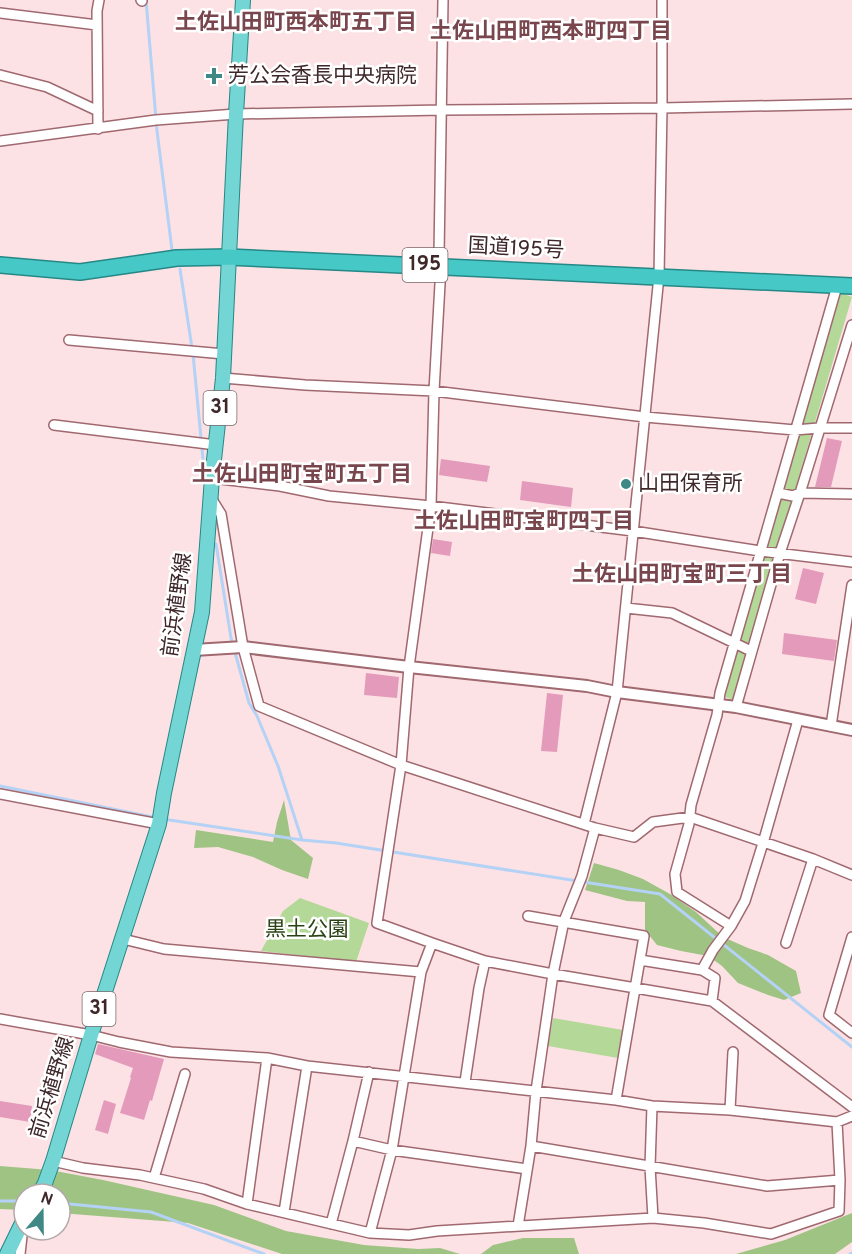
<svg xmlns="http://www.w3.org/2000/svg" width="852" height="1254" font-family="Overpass,'Noto Sans JP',sans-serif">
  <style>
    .green { fill: #b3d897 }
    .forest { fill: #9fc382 }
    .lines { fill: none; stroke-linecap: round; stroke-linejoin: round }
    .stream { stroke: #b4d2f5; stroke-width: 3 }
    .building { fill: #e49aba }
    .minor-casing { stroke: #a06970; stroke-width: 12 }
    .tertiary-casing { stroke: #a06970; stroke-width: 14 }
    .primary-casing { stroke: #258886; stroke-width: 16 }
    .trunk-casing { stroke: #258886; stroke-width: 18 }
    .minor { stroke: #fff; stroke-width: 9 }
    .tertiary { stroke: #fff; stroke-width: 10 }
    .primary { stroke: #74d6d4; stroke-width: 14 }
    .trunk { stroke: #46c8c6; stroke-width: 15 }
    .poi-dot { fill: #408885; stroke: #fff; stroke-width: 2 }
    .labels { text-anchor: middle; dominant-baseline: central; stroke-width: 5; stroke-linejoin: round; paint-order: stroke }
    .shield { fill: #fff; stroke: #79686a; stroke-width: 1.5 }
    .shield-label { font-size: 20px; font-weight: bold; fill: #3f282a }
    .poi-label { font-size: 21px; fill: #3f282a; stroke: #fff; text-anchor: start }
    .street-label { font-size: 21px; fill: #3f282a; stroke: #fff }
    .park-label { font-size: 21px; fill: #2b4214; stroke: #fff }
    .neighbourhood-label { font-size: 22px; font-weight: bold; fill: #79464d; stroke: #fff }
  </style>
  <rect width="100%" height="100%" fill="#fce2e4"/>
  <!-- green -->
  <path class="green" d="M841 293 852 297 733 700 723 696Z
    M300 898 369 923 356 962 261 951 283 911Z
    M553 1018 623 1030 618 1058 548 1046Z"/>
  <!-- forest -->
  <path class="forest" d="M284 800 291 840 313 858 308 879 282 870 253 857 218 847 194 848 196 830 273 842 277 822Z
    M594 863 619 870 643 879 670 894 696 912 723 937 748 948 768 955 796 971 801 993 784 1000 768 995 738 983 722 966 708 956 681 951 657 945 645 930V902L627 901 585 890Z
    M0 1166 50 1170 103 1180 214 1205 286 1231 364 1245 418 1249 440 1248 460 1254H282L188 1223 60 1213V1194H24V1210L0 1209Z
    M852 1213V1242L835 1254H736L785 1240Z
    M523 1238H574L579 1254H481L493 1245Z"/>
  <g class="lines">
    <!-- stream -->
    <path class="stream" d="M146 0 157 131 172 250
      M180 269 192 348
      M193 354 205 480
      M216 544 231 638 249 703 257 716 278 766 302 840
      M0 786 157 818
      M163 819 302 840 336 843 660 894 852 1047
      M0 1201H23
      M60 1203 151 1212 264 1254
      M850 1254 852 1253"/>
  </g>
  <!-- building -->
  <path class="building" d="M827 438 842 441 831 487H815Z
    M441 459 490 466 487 482 439 475Z
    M522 481 573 488 571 507 520 500Z
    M433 539 452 542 450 556 431 553Z
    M803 568 824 573 816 604 795 599Z
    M784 633 837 640 834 661 782 654Z
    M366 673 399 677 397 698 364 695Z
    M547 693 563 695 557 752 541 751Z
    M98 1044 164 1059 152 1101 150 1100 144 1120 120 1113 131 1078 130 1077 133 1068 95 1054Z
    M104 1100 116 1104 108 1134 95 1130Z
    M0 1101 32 1106 30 1122 0 1117Z"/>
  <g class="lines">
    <defs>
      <path id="minor" d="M141 0 142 1
        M0 13 97 25
        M0 75 47 87 98 111
        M98 129 97 11 99 0
        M0 141 156 120 236 114 442 110 662 108 852 104
        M69 340 224 354
        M223 378 305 385 434 391 645 417 795 430 819 428H852
        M54 425 216 445
        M212 478 280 486 329 496 431 506 633 531 760 551 852 562
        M778 493 793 496 800 493 852 494
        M211 498 221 514 243 647 259 706 401 765 595 828 634 837 653 822 690 817 813 859 852 875
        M626 608 672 613 751 651
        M736 707 780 553 800 493 852 325
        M831 726 852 585
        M0 794 159 824
        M584 824 617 692 659 276 662 108V0
        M528 916 644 936 616 1100
        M731 926 677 892 675 874 689 824 691 805 717 715 720 693 837 286
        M852 937 829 1015 852 1033
        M123 939 164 949 421 972
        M432 943 377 923 401 765 409 667 431 506 434 391 441 266 439 255 443 0
        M786 943 813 859
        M640 960 702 970 715 978 712 1001
        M702 970 713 950 731 926 745 901 763 843 798 720
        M0 1019 91 1035 119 1042 171 1052 267 1058 307 1066 616 1100 652 1106 730 1110 837 1122 852 1116
        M465 1082 479 988 485 961
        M730 1110 733 1052
        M353 1141 392 1150 527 1169
        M531 1146 767 1186 840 1180 837 1122
        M53 1161 83 1168 140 1175 204 1189 247 1204 370 1233 409 1235 437 1231 653 1218 650 1167 652 1106
        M154 1178 185 1074
        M247 1204 267 1058
        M284 1212 307 1066
        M653 1218 704 1223 771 1234 839 1211 840 1180
        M331 1224 353 1141 369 1072
        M518 1226 531 1146 536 1091 553 974 564 921 582 876 595 828
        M370 1233 392 1150 421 972 432 943 485 961 553 974 712 1001 852 1107
        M20 1254 23 1227"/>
      <path id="tertiary" d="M194 650 243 647 409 667 587 686 617 692 736 707 852 730"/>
      <path id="primary" d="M39 1194 45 1183 53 1161 91 1035 159 824 164 793 202 612 212 478 223 378 236 114 243 0
        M7 1254 24 1219"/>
      <path id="trunk" d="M0 265 80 272 177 258 228 257 852 286"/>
    </defs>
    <!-- minor casing -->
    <use href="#minor" class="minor-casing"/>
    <!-- tertiary casing -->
    <use href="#tertiary" class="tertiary-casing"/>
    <!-- primary casing -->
    <use href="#primary" class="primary-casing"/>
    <!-- trunk casing -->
    <use href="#trunk" class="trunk-casing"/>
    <!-- minor -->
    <use href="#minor" class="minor"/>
    <!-- tertiary -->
    <use href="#tertiary" class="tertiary"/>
    <!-- primary -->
    <use href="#primary" class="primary"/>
    <!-- trunk -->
    <use href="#trunk" class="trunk"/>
  </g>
  <!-- markers -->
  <g class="poi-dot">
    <path d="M211 67h6v6h6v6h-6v6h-6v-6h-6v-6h6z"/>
    <circle cx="626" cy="484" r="6"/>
  </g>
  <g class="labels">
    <!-- shield labels -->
    <g class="shield">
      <rect x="402.5" y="248" width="45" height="34" rx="4.5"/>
      <rect x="203.5" y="391" width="33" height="34" rx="4.5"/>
      <rect x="82.5" y="992" width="33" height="34" rx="4.5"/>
    </g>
    <g class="shield-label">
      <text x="425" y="265">195</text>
      <text x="220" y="408">31</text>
      <text x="99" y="1009">31</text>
    </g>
    <!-- poi labels -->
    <g class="poi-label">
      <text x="228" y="76">芳公会香長中央病院</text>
      <text x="638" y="484">山田保育所</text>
    </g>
    <!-- street labels -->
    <g class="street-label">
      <text transform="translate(516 249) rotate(3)">国道195号</text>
      <text transform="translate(178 605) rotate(-82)">前浜植野線</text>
      <text transform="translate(53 1088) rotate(-73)">前浜植野線</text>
    </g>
    <!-- park labels -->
    <g class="park-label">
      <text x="307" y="930">黒土公園</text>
    </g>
    <!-- neighbourhood labels -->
    <g class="neighbourhood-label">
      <text x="296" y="23">土佐山田町西本町五丁目</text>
      <text x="551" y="32">土佐山田町西本町四丁目</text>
      <text x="302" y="475">土佐山田町宝町五丁目</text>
      <text x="524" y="522">土佐山田町宝町四丁目</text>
      <text x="682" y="575">土佐山田町宝町三丁目</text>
    </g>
  </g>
  <!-- north arrow -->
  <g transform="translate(42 1212) rotate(20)"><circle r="28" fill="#ffffff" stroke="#b2a9aa" stroke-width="1.5"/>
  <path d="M0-4.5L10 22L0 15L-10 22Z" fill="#408885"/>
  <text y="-9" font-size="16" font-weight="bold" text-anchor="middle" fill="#3f282a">N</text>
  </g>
</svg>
